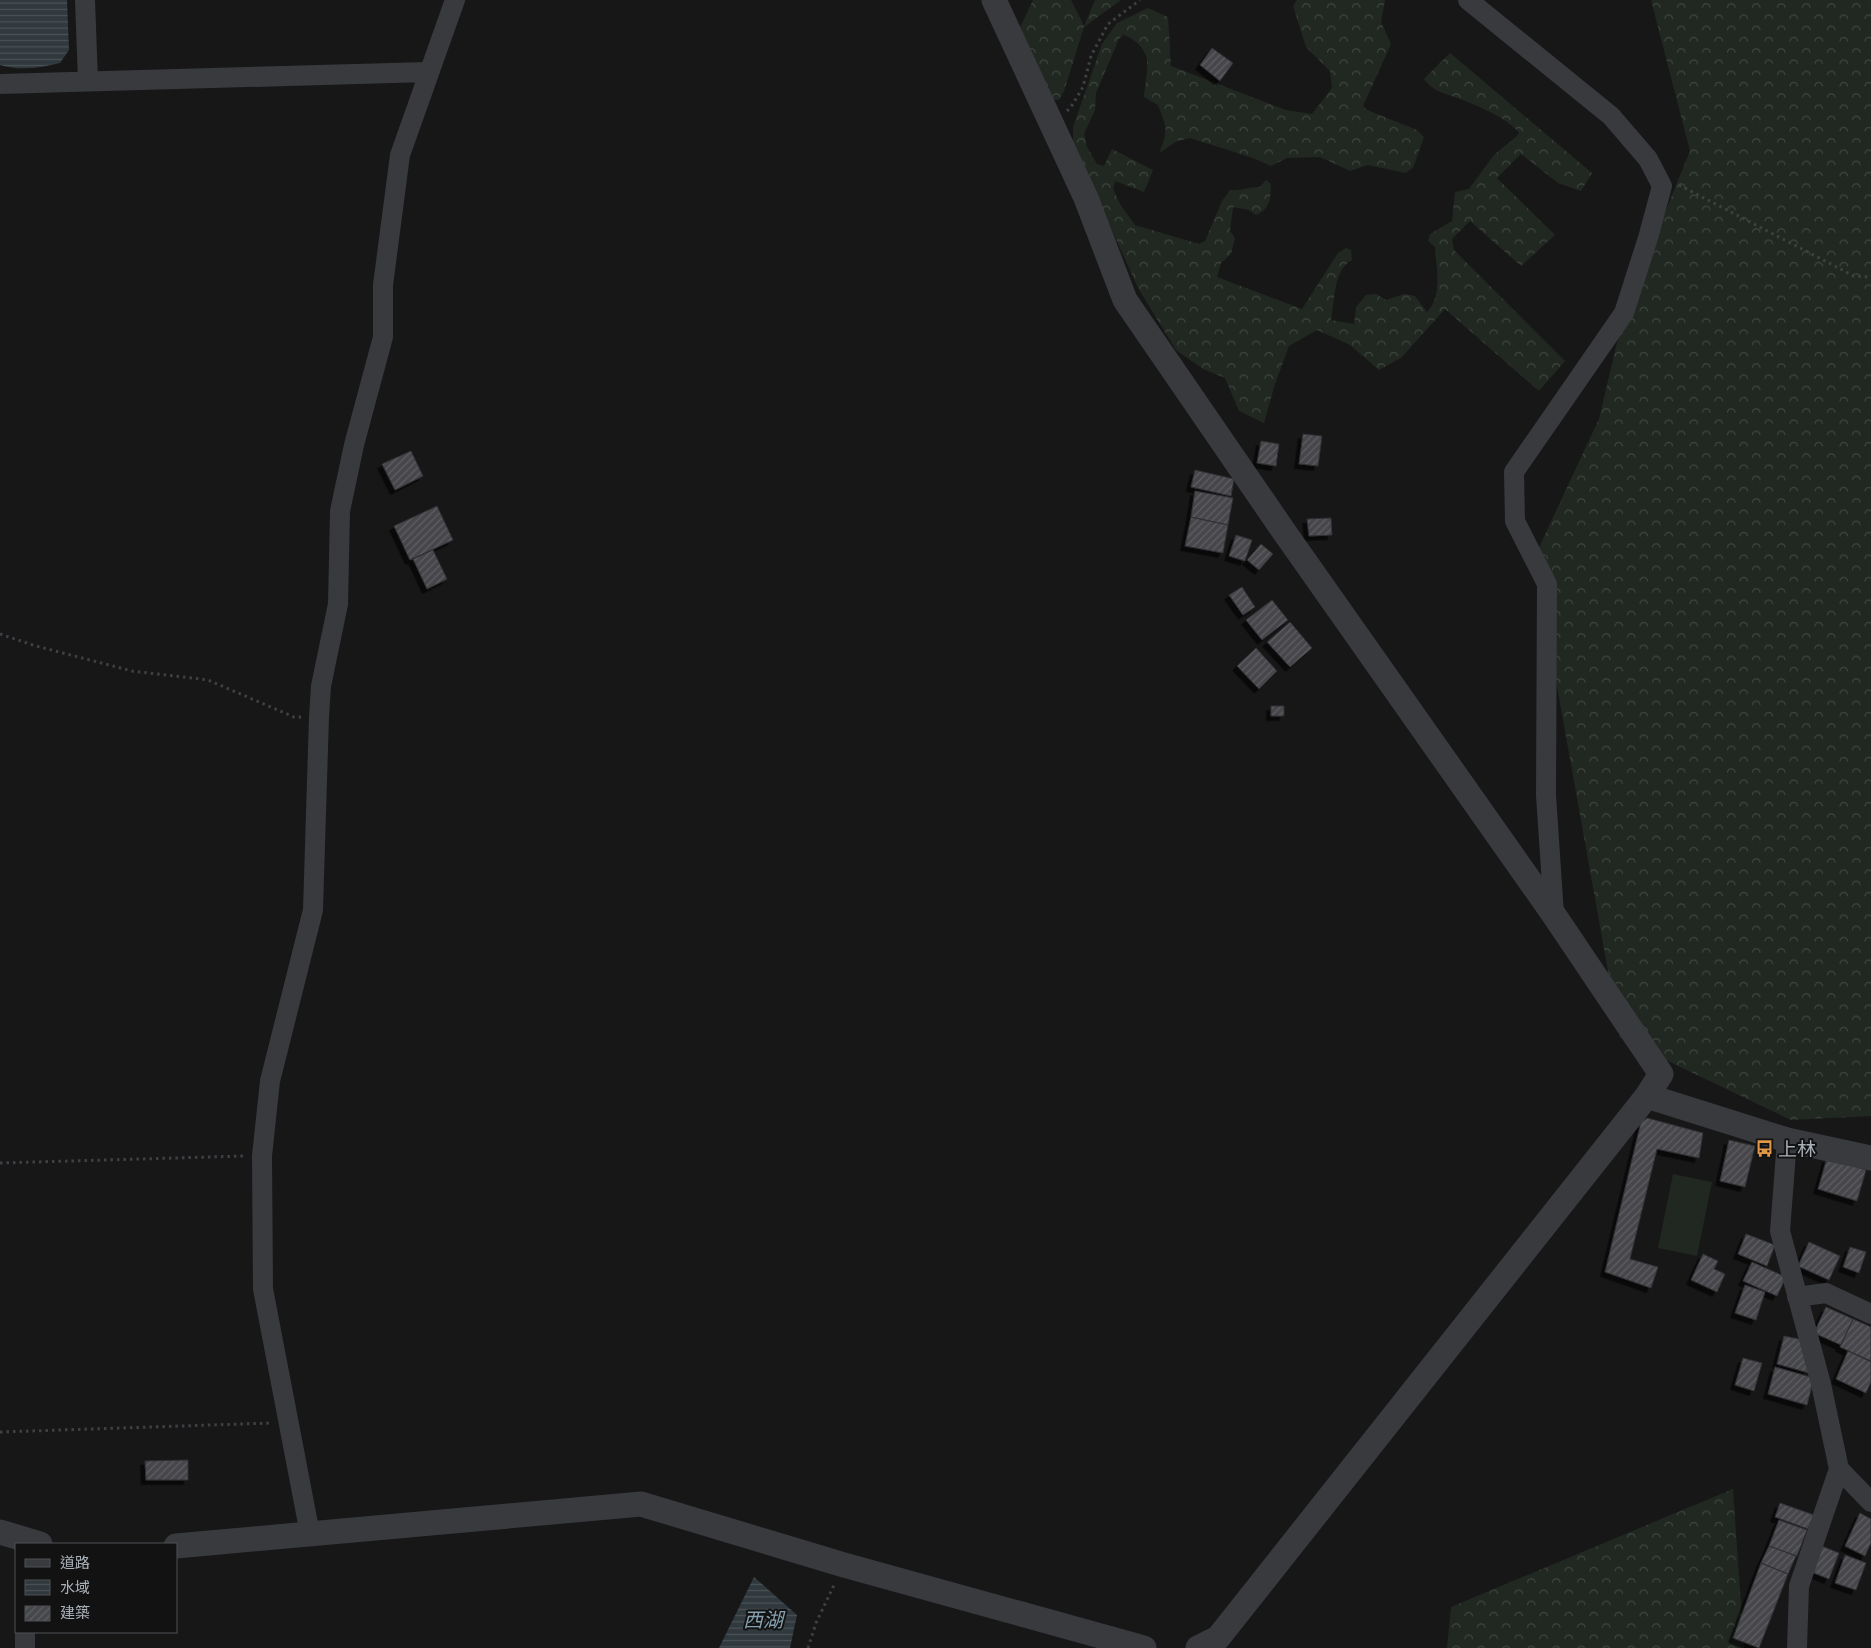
<svg xmlns="http://www.w3.org/2000/svg" width="1871" height="1648" font-family="Cabin,'Noto Sans TC',sans-serif">
  <style>
    .forest { fill: url(#forest-crowns) }
    .pitch { fill: #212821 }
    .water { fill: url(#water-rules) }
    .building { fill: url(#building-hatch); stroke: #313134; filter: url(#shadow) }
    .lines { fill: none; stroke-linecap: round; stroke-linejoin: round }
    .path { stroke: #3e4144; stroke-width: 3; stroke-dasharray: 2.5 4; stroke-linecap: butt }
    .minor { stroke: #383a3d; stroke-width: 20 }
    .tertiary { stroke: #383a3d; stroke-width: 25 }
    .labels { text-anchor: middle; dominant-baseline: central; stroke-width: 4; stroke-linejoin: round; paint-order: stroke }
    .poi-label { font-size: 19px; fill: #aab0b7; stroke: #121213; text-anchor: start }
    .water-label { font-size: 20px; font-style: italic; fill: #85a1af; stroke: #121213 }
  </style>
  <defs>
    <pattern id="forest-crowns" width="20" height="18" patternUnits="userSpaceOnUse" patternTransform="scale(1.25)"><rect width="20" height="18" fill="#212821"/><path d="M2 6a3 3 0 1 1 6 0M12 15a3 3 0 1 1 6 0" fill="none" stroke="#3f453f"/></pattern>
    <pattern id="water-rules" width="6" height="5" patternUnits="userSpaceOnUse" patternTransform="scale(1.25)"><rect width="6" height="5" fill="#30393d"/><path d="M0 2.5h6" fill="none" stroke="#4b5357"/></pattern>
    <pattern id="building-hatch" width="6" height="6" patternUnits="userSpaceOnUse" patternTransform="scale(1.25)"><rect width="6" height="6" fill="#46474b"/><path d="M-1 1l2-2M0 6l6-6M5 7l2-2" fill="none" stroke="#5e5f63"/></pattern>
    <filter id="shadow"><feDropShadow dx="-4.5" dy="4.5" stdDeviation="0" flood-color="#0009"/></filter>
  </defs>
  <rect width="100%" height="100%" fill="#171718"/>
  <!-- forest -->
  <path class="forest" d="M1033 0H1071L1084 26 1095 0H1121L1084 27 1064 91 1059 100H1052L1019 30Z
    M1297 0H1385L1381 22 1391 44 1363 106 1367 110 1417 130 1424 137 1413 168 1405 173 1368 165 1350 171 1320 157 1287 158 1271 166 1253 158 1190 138 1177 141 1161 152 1160 151C1169 128 1166 127 1158 105L1144 97C1145 86 1148 71 1147 60 1146 49 1133 37 1123 35L1119 39 1096 93 1095 110 1084 134 1087 147 1097 164 1104 166 1112 149 1153 170 1144 192 1115 181 1113 189 1120 204 1135 225 1199 244 1205 241 1222 201 1230 190C1238 191 1250 187 1260 187L1266 180 1271 184C1270 200 1271 208 1256 215L1249 210 1233 207 1230 231 1235 238 1231 254 1221 263 1217 277 1302 309 1338 253 1346 248 1351 250 1352 260C1333 270 1335 300 1331 320L1354 324 1356 307 1366 295 1376 294 1386 300 1404 294 1415 296 1427 312C1443 296 1436 268 1435 247L1428 241 1430 234 1452 221 1455 192 1469 189 1494 155 1517 136 1519 133C1508 118 1475 104 1457 98 1444 93 1432 91 1424 79L1450 53 1592 173 1581 191 1558 183 1521 154 1497 178 1555 235 1521 266 1470 221 1452 239 1454 250 1565 361 1539 391 1445 309 1401 358 1379 370 1350 345 1317 330 1289 346 1275 384 1264 423 1239 411 1225 378 1203 369 1176 350 1138 288 1073 145V127L1102 44 1117 23 1148 8 1168 17 1171 66 1286 110 1312 114 1332 88 1330 71 1306 47 1293 6Z
    M1651 0H1871V1116L1791 1120 1620 1038 1534 558 1599 419 1624 313 1690 151Z
    M1733 1489 1744 1648H1447L1451 1607Z"/>
  <!-- pitch -->
  <path class="pitch" d="M1673 1174 1712 1182 1697 1256 1658 1248Z"/>
  <!-- water -->
  <path class="water" d="M0 0H67L69 50 60 63C41 68 19 71 0 65Z
    M754 1577 797 1615 790 1648H719Z"/>
  <!-- building -->
  <path class="building" d="M1212 48 1233 63 1220 81 1200 65Z
    M1303 434 1322 436 1318 466 1299 464Z
    M1261 441 1279 444 1276 466 1257 463Z
    M411 451 423 476 395 490 382 464Z
    M1195 470 1234 479 1231 496 1191 487Z
    M1195 491 1233 498 1228 525 1191 517Z
    M437 506 453 540 410 560 394 526Z
    M1191 517 1228 525 1223 553 1185 546Z
    M1331 518 1332 535 1309 536 1307 519Z
    M1236 535 1252 540 1245 561 1229 556Z
    M1261 544 1273 554 1259 570 1247 560Z
    M433 550 447 579 427 589 413 559Z
    M1242 587 1255 607 1243 615 1229 595Z
    M1272 600 1288 620 1262 640 1246 620Z
    M1290 622 1312 648 1290 667 1267 642Z
    M1256 648 1277 671 1259 689 1237 666Z
    M1271 706H1284V716H1271Z
    M1647 1118 1703 1133 1699 1158 1657 1149 1630 1259 1658 1267 1651 1288 1605 1272 1641 1122Z
    M1729 1140 1755 1146 1745 1187 1720 1181Z
    M1827 1158 1866 1170 1857 1201 1818 1189Z
    M1746 1234 1775 1245 1767 1266 1738 1254Z
    M1809 1242 1840 1256 1829 1280 1798 1266Z
    M1850 1247 1866 1252 1859 1273 1843 1267Z
    M1703 1254 1718 1261 1714 1269 1725 1274 1717 1292 1691 1280Z
    M1752 1262 1786 1277 1777 1296 1743 1281Z
    M1745 1285 1765 1292 1756 1320 1735 1313Z
    M1826 1307 1853 1319 1841 1345 1814 1333Z
    M1853 1319 1871 1327V1361L1840 1347Z
    M1784 1336 1804 1340 1809 1373 1777 1364Z
    M1848 1351 1871 1362V1382L1866 1393 1836 1379Z
    M1743 1358 1762 1363 1754 1391 1735 1385Z
    M1775 1367 1814 1378 1807 1405 1768 1394Z
    M188 1460V1480H146L145 1461Z
    M1780 1503 1814 1515 1808 1529 1775 1517Z
    M1860 1513 1871 1519V1543L1865 1556 1845 1546Z
    M1779 1520 1807 1530 1797 1556 1769 1546Z
    M1819 1545 1839 1553 1829 1579 1809 1571Z
    M1769 1546 1796 1556 1788 1574 1761 1563Z
    M1845 1555 1866 1563 1856 1590 1835 1583Z
    M1761 1563 1788 1574 1759 1648 1733 1638Z"/>
  <g class="lines">
    <!-- path -->
    <path class="path" d="M1067 111 1071 107 1083 87 1091 56 1108 24 1140 0
      M1679 185 1854 276 1871 277
      M0 634 36 646 132 671 208 680 294 717H301
      M0 1163 244 1156
      M0 1432 272 1423
      M808 1648 816 1623 835 1583"/>
    <!-- minor -->
    <path class="minor" d="M85 0 88 81
      M1468 0 1611 116 1648 159 1662 186 1648 238 1624 313 1514 472 1515 521 1547 584 1546 795 1554 915
      M0 84 428 72
      M1787 1140 1780 1231 1821 1384 1839 1469 1799 1586 1797 1648
      M1797 1297 1826 1293 1871 1314
      M1839 1469 1871 1502
      M310 1534 263 1289 262 1156 270 1081 313 910 319 717 321 686 338 604 340 511 354 445 383 337V285L400 155 455 0
      M25 1632V1648"/>
    <!-- tertiary -->
    <path class="tertiary" d="M994 0 1086 198 1125 300 1285 533 1554 915 1661 1074 1647 1096 1218 1638 1198 1648
      M1647 1096 1787 1140 1871 1158
      M0 1532 40 1544
      M176 1546 641 1504 844 1565 1144 1648"/>
  </g>
  <!-- icons -->
  <defs>
    <symbol id="bus-bare" viewBox="-9 -9 18 18"><path d="M-5-6H5V4H4V6H2V4H-2V6H-4V4H-5ZM-3.5-4V0h7V-4ZM-3.5 1.2v1.5H-2V1.2ZM2 1.2v1.5H3.5V1.2Z" fill="#e09847" stroke="#121213" stroke-width="2.5" paint-order="stroke"/></symbol>
  </defs>
  <g fill-rule="evenodd">
    <use href="#bus-bare" x="1752" y="1136" width="25" height="25"/>
  </g>
  <g class="labels">
    <!-- poi labels -->
    <g class="poi-label">
      <text x="1778" y="1149">上林</text>
    </g>
    <!-- water labels -->
    <g class="water-label">
      <text x="763" y="1620">西湖</text>
    </g>
  </g>
  <!-- legend -->
  <rect x="15" y="1543" width="162" height="90" fill="#121213" stroke="#4f5155"/>
  <rect x="25" y="1559" width="25" height="8" fill="#383a3d" stroke="#4f5155"/>
  <text x="60" y="1568" font-size="15" fill="#aab0b7">道路</text>
  <rect x="25" y="1580" width="25" height="15" fill="url(#water-rules)" stroke="#4f5155"/>
  <text x="60" y="1593" font-size="15" fill="#aab0b7">水域</text>
  <rect x="25" y="1606" width="25" height="15" fill="url(#building-hatch)" stroke="#4f5155"/>
  <text x="60" y="1618" font-size="15" fill="#aab0b7">建築</text>
</svg>
